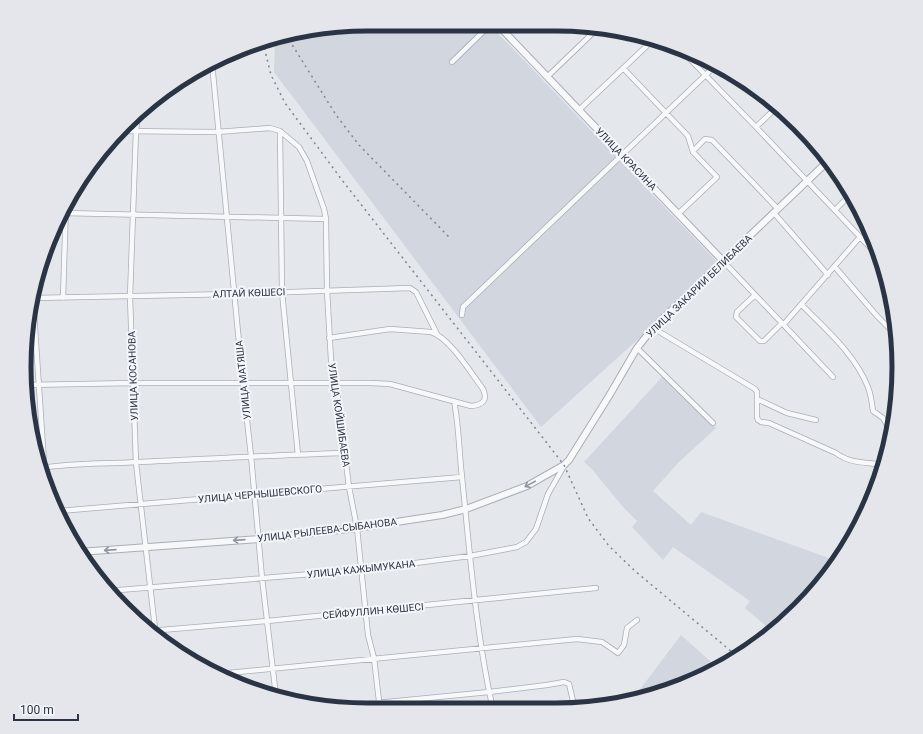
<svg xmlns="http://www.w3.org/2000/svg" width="923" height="734" font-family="Roboto,sans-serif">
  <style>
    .built { fill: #d2d6de }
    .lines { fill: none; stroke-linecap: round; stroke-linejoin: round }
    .minor-casing { stroke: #a9aeb7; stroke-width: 6 }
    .tertiary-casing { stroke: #a9aeb7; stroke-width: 8 }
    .minor { stroke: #f7f8fa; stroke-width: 4.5 }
    .tertiary { stroke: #f7f8fa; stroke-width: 6 }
    .rail { stroke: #7d8696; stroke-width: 1.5; stroke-dasharray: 2 4; stroke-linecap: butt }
    .oneway { stroke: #9196a0 }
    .labels { text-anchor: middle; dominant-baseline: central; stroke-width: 4; stroke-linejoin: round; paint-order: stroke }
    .street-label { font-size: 10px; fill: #2b3445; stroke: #f4f6f9 }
    .rim { fill: none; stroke: #2b3445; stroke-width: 5 }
  </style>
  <rect width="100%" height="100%" fill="#e4e7ec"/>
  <!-- built -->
  <path class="built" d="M367 24H489L720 265 541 427 274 72 275 37Z
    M663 376 716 428 678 463 653 491 691 525 701 512 837 561 828 576 782 625 773 632 745 608 750 601 673 547 663 560 632 527 637 521 623 507 591 468 584 462Z
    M681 635 718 668 645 698 632 700Z"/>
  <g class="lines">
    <defs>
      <path id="minor" d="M679 48 756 127 881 259
        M452 62 491 24
        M212 63 243 384 251 456 262 578 276 696
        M623 68 688 136 693 152 717 177 678 214
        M547 77 597 29
        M579 110 653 40
        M138 114 136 131 130 297 136 463 156 637
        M756 127 778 106
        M119 131 217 132 270 128 280 131 299 147 307 161 324 209 326 219 327 290 331 360 336 382 349 487 357 528 368 635 374 658 380 710
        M280 131 282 292 298 455
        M693 151 705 139 712 140 778 209
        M835 210 851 194
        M63 213 326 219
        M774 213 828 275
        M724 262 833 377
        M835 267 877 316 896 335
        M755 295 737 312 736 317 760 341H764L782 323
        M63 298 66 205
        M802 305C826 330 855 354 868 387 871 395 872 403 873 411L883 418 891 432
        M462 315 463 307 716 65
        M784 324 860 237
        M653 328 755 389 757 392V417L758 420 761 422 769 423 836 453C850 464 867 462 884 465
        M637 348 713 423
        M26 385 133 383H371L390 384 471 406C483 405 488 400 483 389 471 373 449 337 431 332L390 329 329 338
        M757 399 787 413 816 420
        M454 401C459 426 459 452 462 477 470 555 476 633 493 710
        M41 468C73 463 106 464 138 462 207 459 276 455 345 453
        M45 477 33 298 234 294 410 288 416 292 437 334
        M59 511 462 477
        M107 591 361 570 470 556 517 547 526 542 536 529 548 494 564 466
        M149 631 267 621 596 588
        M218 674 577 639 602 642 618 653 624 645 627 628 637 620
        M336 707 489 692 547 685 564 682 569 684 575 709"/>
      <path id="tertiary" d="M497 24 724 262
        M79 552 259 539 357 528 442 515 466 509 527 486 564 465 569 460 609 396 637 348 653 328 826 163"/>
    </defs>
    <!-- minor casing -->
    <use href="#minor" class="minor-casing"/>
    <!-- tertiary casing -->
    <use href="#tertiary" class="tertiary-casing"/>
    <!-- minor -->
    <use href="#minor" class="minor"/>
    <!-- tertiary -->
    <use href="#tertiary" class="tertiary"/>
    <!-- rail -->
    <path class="rail" d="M286 35 336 115 359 145 449 237
      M264 42 266 55 271 75 285 103 342 180 564 465 588 518 609 546 635 571 738 657"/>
  </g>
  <!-- one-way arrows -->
  <defs><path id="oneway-shaft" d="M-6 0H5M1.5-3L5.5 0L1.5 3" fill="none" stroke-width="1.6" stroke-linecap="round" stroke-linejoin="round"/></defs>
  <g class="oneway">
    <use href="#oneway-shaft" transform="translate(530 484) rotate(152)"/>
    <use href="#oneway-shaft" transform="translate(239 540) rotate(176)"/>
    <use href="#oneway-shaft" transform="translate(110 550) rotate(176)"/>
  </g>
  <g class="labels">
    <!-- street labels -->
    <g class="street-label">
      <text transform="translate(626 159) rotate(46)">УЛИЦА КРАСИНА</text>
      <text transform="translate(699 286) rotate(-44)">УЛИЦА ЗАКАРИИ БЕЛИБАЕВА</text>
      <text transform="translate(249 293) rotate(-2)">АЛТАЙ КӨШЕСІ</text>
      <text transform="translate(133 376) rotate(-92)">УЛИЦА КОСАНОВА</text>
      <text transform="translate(243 380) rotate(-96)">УЛИЦА МАТЯША</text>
      <text transform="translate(339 415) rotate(82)">УЛИЦА КОЙШИБАЕВА</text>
      <text transform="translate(260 494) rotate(-5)">УЛИЦА ЧЕРНЫШЕВСКОГО</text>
      <text transform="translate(327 530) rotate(-7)">УЛИЦА РЫЛЕЕВА-СЫБАНОВА</text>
      <text transform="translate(361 569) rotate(-6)">УЛИЦА КАЖЫМУКАНА</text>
      <text transform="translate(373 611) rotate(-5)">СЕЙФУЛЛИН КӨШЕСІ</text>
    </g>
  </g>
  <!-- crop -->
  <path d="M0 0H923V734H0ZM367 31H556A336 336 0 0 1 892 367V367A336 336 0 0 1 556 703H367A336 336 0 0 1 31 367V367A336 336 0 0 1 367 31Z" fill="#e4e6eb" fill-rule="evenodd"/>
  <path class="rim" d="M367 31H556A336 336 0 0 1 892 367V367A336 336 0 0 1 556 703H367A336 336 0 0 1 31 367V367A336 336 0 0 1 367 31Z"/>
  <!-- scale -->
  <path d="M14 714v6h64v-6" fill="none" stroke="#2b3445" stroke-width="2"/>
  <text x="20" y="714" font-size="12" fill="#2b3445" stroke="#f4f6f9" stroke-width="3" paint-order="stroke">100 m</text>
</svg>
